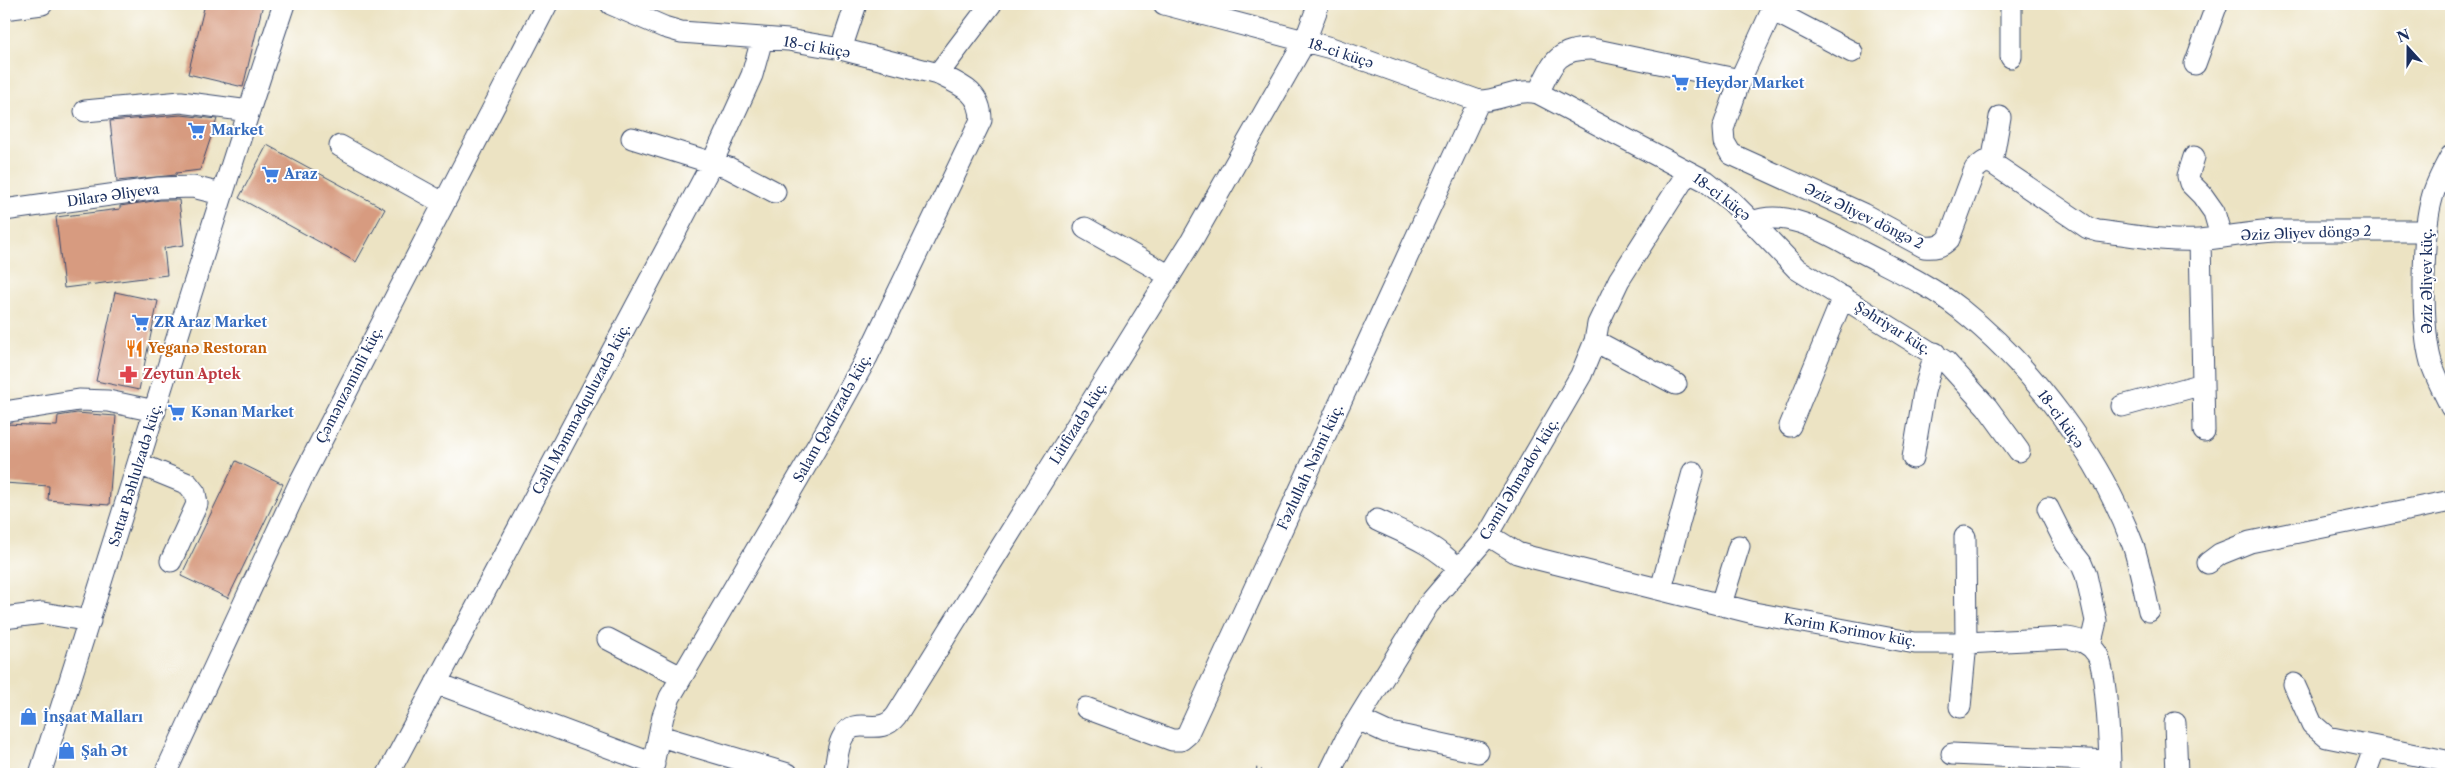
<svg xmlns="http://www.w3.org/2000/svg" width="2455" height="778" font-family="'Libre Caslon Text',serif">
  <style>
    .building { fill: #d79b80 }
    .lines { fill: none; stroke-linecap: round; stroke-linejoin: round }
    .minor-casing { stroke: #3a4a6d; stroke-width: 23 }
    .path { stroke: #3a4a6d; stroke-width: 3; stroke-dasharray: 1 4; stroke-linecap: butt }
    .minor { stroke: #fff; stroke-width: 21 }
    .labels { text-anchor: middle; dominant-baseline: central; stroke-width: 4; stroke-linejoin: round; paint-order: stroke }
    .street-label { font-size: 14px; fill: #1b2f5e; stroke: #fff }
    .shop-label { font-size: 14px; font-weight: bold; fill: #366cbe; stroke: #fff; text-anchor: start }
    .food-label { font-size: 14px; font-weight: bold; fill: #c56008; stroke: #fff; text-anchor: start }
    .health-label { font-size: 14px; font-weight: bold; fill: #be3a42; stroke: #fff; text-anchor: start }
  </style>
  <rect width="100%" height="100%" fill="#fff"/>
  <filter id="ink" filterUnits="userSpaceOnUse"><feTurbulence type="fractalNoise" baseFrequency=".02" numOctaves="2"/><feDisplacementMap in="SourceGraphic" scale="10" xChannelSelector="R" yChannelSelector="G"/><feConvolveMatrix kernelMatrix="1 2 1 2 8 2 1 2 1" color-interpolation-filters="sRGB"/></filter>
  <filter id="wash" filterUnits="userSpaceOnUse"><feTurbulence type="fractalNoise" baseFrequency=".0096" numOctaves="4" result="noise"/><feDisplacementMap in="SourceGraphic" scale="20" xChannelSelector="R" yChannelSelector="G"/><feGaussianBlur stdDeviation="1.12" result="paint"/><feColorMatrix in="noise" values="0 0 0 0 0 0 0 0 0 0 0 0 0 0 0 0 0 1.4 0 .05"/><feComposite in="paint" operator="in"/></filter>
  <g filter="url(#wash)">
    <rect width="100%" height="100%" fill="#ece3c3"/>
    <g id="blocks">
      <!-- building -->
      <path class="building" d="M205 4H263L243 87 188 74Z
        M181 115 217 119 200 170 176 173V175L117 181 110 121Z
        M267 145 385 209 356 262 239 198Z
        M160 200H179L184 245 164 248 167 275 64 288 56 217 120 209V206Z
        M115 292 158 301 139 390 96 381Z
        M77 413 116 416 109 505 48 500 49 486 4 483V424L57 426 58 416Z
        M236 461 283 484 228 598 181 576Z"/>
    </g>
  </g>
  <g filter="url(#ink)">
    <use href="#blocks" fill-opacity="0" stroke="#3a4a6d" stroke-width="1"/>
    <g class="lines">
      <defs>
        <path id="minor" d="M611 4 664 27 681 32 788 40 841 49 938 74 991 4
          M1164 4 1331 48 1479 101C1501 101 1515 88 1538 93L1706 181 1732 202 1752 222C1787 208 1828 234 1858 250 1892 268 1930 285 1960 309 2032 366 2101 458 2133 545 2140 566 2144 589 2149 611
          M4 9 42 4
          M1772 10 1852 52
          M841 49 856 4
          M2011 57V4
          M2195 64 2217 4
          M1740 80 1723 129 1724 142 1731 154 1863 214 1924 247C1935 248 1941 247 1949 239L1975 169 1984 162 1992 163 2088 228 2098 231C2131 235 2166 242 2199 240 2225 238 2250 232 2276 231H2426
          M1538 93C1552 65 1556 48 1592 49L1740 80 1775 4
          M85 111 181 102 249 111
          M632 138 729 168 775 192
          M340 146 443 203
          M2451 156C2444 169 2436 183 2432 198 2422 232 2421 327 2431 362 2436 378 2444 392 2451 407
          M2194 157 2188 176 2190 183 2202 195 2214 212 2221 236
          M1992 163 2000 117
          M4 210 159 188 193 187 221 194
          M1752 222 1797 269 1946 362 1987 407 2019 451
          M1085 228 1170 276
          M2200 240 2204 431
          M1595 341 1676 384
          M2122 406 2203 384
          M4 412 79 400 108 401 155 411
          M1790 426 1843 297
          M1913 458 1924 392 1935 353
          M139 464 188 484 195 493 197 504 171 561
          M2048 508 2066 544 2081 563 2086 575 2096 621 2090 646
          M1377 520C1407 534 1435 544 1458 569
          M1488 535 1517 553 1534 558 1754 613 1915 643H1966L2067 638C2080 640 2090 643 2097 654 2107 671 2110 752 2110 774
          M2208 563 2220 554 2250 542 2451 501
          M1661 589 1693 472
          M1721 604 1739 546
          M4 618 43 613 90 621
          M608 639 681 677
          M436 683 654 764
          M2294 684 2312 724 2327 737 2451 762
          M1960 707 1966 643 1965 537
          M1086 708 1172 740H1181L1187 735 1479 101
          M1358 719 1386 732 1478 752
          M2175 723 2177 774
          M660 736 788 774
          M1952 754 2110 761
          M40 774C123 518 199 259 284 4
          M165 774 301 480 547 4
          M388 774 712 163 752 75 762 39
          M651 774 663 716 670 697 826 431 867 357 981 120C981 92 961 85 938 74
          M834 774C837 763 837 745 844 735 856 715 879 738 896 716L1192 240 1305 41 1318 6
          M1329 774 1348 735 1428 605 1488 535 1581 375 1595 341 1598 324 1619 280 1688 172
          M2365 774 2375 747"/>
      </defs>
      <!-- minor casing -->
      <use href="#minor" class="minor-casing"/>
      <!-- path -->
      <path class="path" d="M1256 769 1270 774"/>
      <!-- minor -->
      <use href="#minor" class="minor"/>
    </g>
  </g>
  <!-- icons -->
  <defs>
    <symbol id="supermarket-bare" viewBox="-9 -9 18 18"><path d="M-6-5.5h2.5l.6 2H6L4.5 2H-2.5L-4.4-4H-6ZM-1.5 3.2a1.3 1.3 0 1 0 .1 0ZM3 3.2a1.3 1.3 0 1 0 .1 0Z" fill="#3f7fe0" stroke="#fff" stroke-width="2.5" paint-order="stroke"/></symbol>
    <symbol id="restaurant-bare" viewBox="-9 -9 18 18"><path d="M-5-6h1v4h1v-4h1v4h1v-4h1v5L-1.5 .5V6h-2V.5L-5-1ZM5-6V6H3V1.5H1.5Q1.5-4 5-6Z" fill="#e8710a" stroke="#fff" stroke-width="2.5" paint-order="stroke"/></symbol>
    <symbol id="pharmacy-bare" viewBox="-9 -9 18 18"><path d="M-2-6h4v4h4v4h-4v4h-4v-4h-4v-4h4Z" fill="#e0444e" stroke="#fff" stroke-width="2.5" paint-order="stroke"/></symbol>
    <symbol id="shop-bare" viewBox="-9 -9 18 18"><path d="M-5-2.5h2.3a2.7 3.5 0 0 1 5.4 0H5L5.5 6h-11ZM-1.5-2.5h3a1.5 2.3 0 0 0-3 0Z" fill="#3f7fe0" stroke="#fff" stroke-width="2.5" paint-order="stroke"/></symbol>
  </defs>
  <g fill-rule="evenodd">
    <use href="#supermarket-bare" x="1668" y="70" width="25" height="25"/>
    <use href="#supermarket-bare" x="184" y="118" width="25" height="25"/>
    <use href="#supermarket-bare" x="258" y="162" width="25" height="25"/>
    <use href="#supermarket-bare" x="128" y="310" width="25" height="25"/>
    <use href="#restaurant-bare" x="122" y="336" width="25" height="25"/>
    <use href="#pharmacy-bare" x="116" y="362" width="25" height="25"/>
    <use href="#supermarket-bare" x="164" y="400" width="25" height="25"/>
    <use href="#shop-bare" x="16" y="704" width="25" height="25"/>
    <use href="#shop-bare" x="54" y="738" width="25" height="25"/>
  </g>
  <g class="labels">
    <!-- street labels -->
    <g class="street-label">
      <text transform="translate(817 47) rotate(10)">18-ci küçə</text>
      <text transform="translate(1341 53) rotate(18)">18-ci küçə</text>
      <text transform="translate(113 195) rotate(-8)">Dilarə Əliyeva</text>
      <text transform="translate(1722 197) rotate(37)">18-ci küçə</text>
      <text transform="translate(1864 216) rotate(26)">Əziz Əliyev döngə 2</text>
      <text transform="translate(2306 233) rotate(-2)">Əziz Əliyev döngə 2</text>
      <text transform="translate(2427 281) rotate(-90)">Əziz Əliyev küç.</text>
      <text transform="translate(1893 328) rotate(32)">Şəhriyar küç.</text>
      <text transform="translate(349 385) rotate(-63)">Çəmənzəminli küç.</text>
      <text transform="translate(581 409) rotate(-62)">Cəlil Məmmədquluzadə küç.</text>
      <text transform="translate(832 418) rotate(-61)">Salam Qədirzadə küç.</text>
      <text transform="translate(2061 419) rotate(54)">18-ci küçə</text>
      <text transform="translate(1078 423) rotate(-58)">Lütfizadə küç.</text>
      <text transform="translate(1310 467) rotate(-65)">Fəzlullah Nəimi küç.</text>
      <text transform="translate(135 475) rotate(-73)">Səttar Bəhlulzadə küç.</text>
      <text transform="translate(1519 479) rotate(-59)">Cəmil Əhmədov küç.</text>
      <text transform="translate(1850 630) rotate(10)">Kərim Kərimov küç.</text>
    </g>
    <!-- shop labels -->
    <g class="shop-label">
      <text x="1695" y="83">Heydər Market</text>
      <text x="211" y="130">Market</text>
      <text x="284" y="174">Araz</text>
      <text x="154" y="322">ZR Araz Market</text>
      <text x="191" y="412">Kənan Market</text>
      <text x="43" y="717">İnşaat Malları</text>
      <text x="81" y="751">Şah Ət</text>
    </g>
    <!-- food labels -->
    <g class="food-label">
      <text x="148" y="348">Yeganə Restoran</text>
    </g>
    <!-- health labels -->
    <g class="health-label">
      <text x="143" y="374">Zeytun Aptek</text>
    </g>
  </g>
  <!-- margin -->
  <rect width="2455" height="778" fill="none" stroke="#fff" stroke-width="20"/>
  <!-- north arrow -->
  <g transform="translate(2408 48) rotate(339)" stroke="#ffffff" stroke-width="4" paint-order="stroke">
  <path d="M0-4L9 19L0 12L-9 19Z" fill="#1b2f5e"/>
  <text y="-8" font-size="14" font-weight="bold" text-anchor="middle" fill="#1b2f5e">N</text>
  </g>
</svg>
